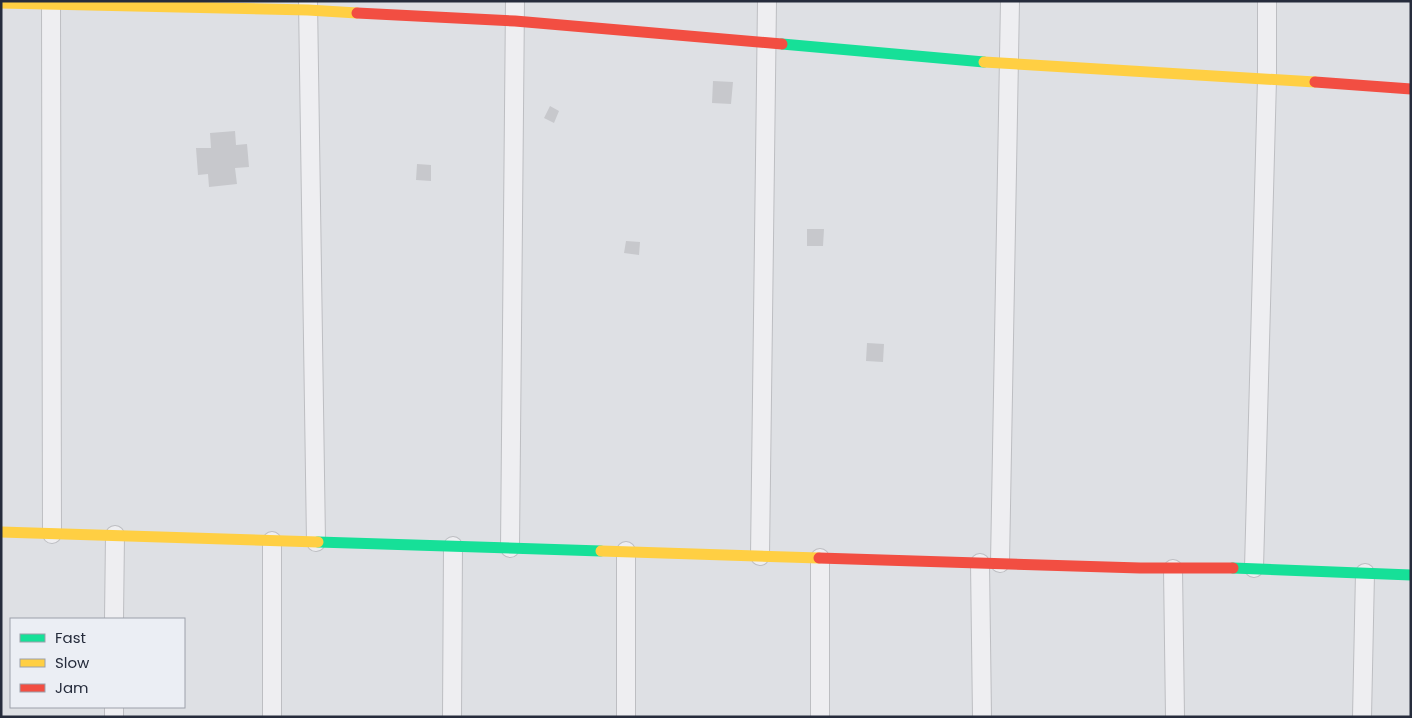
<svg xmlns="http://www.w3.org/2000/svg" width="1412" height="718" font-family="Poppins,sans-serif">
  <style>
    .building { fill: #c7c8cc }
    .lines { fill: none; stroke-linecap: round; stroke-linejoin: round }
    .street-casing { stroke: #bdbec2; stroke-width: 20 }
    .street { stroke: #eeeef1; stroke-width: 18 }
    .fast { stroke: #16e098; stroke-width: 11 }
    .slow { stroke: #ffcf43; stroke-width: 11 }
    .jam { stroke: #f24e42; stroke-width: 11 }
  </style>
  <rect width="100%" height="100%" fill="#dee0e4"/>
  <!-- building -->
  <path class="building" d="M713 81 733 82 731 104 712 103Z
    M550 106 559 111 554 123 544 118Z
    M235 131 236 145 247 144 249 167 235 168 237 184 209 187 208 174 198 175 196 148H211L210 133Z
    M417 164 431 165V181L416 180Z
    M807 229H824L823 246H807Z
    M626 241 640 242 639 255 624 253Z
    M867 343 884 344 883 362 866 361Z"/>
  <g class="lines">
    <defs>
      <path id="street" d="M51 1 52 534
        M308 1 316 542
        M272 541V717
        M510 548 515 1
        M626 551V717
        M760 556 767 1
        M820 558V717
        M980 563 982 717
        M1000 563 1010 1
        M1254 568 1267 79V1
        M1173 569 1175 717
        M114 619 115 535
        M114 717V707
        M452 717 453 546
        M1362 717 1365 573"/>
    </defs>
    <!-- street casing -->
    <use href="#street" class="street-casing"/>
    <!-- street -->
    <use href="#street" class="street"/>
    <!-- fast -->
    <path class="fast" d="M782 44 984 62
      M318 542 601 551
      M1233 568 1411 575"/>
    <!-- slow -->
    <path class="slow" d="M1 3 308 10 357 13
      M984 62 1315 82
      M1 532 318 542
      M601 551 819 558"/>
    <!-- jam -->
    <path class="jam" d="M357 13 515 21 782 44
      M1315 82 1411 89
      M819 558 1140 568H1233"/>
  </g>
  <!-- border -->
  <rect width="1412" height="718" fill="none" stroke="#262c3c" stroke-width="5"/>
  <!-- legend -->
  <rect x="10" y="618" width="175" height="90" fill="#ebeef4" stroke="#9ca0aa"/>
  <rect x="20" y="634" width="25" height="8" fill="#16e098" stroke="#9ca0aa"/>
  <text x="55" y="643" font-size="15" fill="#262c3c">Fast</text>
  <rect x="20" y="659" width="25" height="8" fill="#ffcf43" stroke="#9ca0aa"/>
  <text x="55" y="668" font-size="15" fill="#262c3c">Slow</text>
  <rect x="20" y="684" width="25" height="8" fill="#f24e42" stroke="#9ca0aa"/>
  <text x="55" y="693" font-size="15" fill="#262c3c">Jam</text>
</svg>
